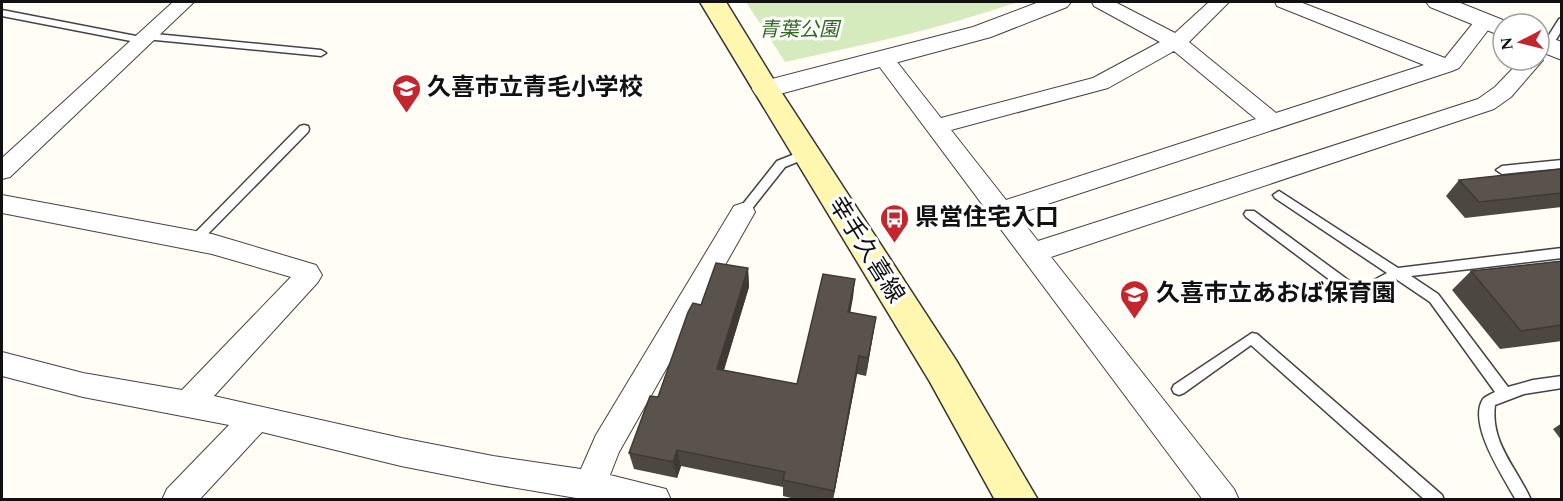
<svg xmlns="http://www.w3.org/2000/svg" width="1563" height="501" font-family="Spectral,'Noto Sans JP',serif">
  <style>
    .green { fill: #d5ebbd }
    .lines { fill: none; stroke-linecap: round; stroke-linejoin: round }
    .service-casing { stroke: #444; stroke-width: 3 }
    .minor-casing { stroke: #444; stroke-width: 2 }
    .tertiary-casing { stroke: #444; stroke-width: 2 }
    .secondary-casing { stroke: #333; stroke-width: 3 }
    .service { fill: #fff; fill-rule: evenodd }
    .minor { fill: #fff; fill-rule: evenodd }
    .tertiary { fill: #fff; fill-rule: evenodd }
    .secondary { fill: #fff6b0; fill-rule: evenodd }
    .wall { fill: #4d4742 }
    .shaded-wall { fill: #3f3936 }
    .building { fill: #5a524d; stroke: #3f3936; stroke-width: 1.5 }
    .labels { text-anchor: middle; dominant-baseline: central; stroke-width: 6; stroke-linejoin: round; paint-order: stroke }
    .far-park-label { font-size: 20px; font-style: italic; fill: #2f6b1f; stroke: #fff }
    .poi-label { font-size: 24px; font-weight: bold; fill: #111; stroke: #fff; text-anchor: start }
    .street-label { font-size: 24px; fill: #111; stroke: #fff }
  </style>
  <rect width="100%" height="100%" fill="#fffdf5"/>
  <!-- green -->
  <path class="green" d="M746 2H1018C942 28 864 45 785 62Z"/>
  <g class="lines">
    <defs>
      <path id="service" d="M2 10 141 37 142 34 145 33 321 50 326 53 321 56 145 39 144 42 141 43 2 16Z
        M1562 18V30L1552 46 1550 48H1544L1542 46 1559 19Z
        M304 125 308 126 309 129 308 132 199 243H191L189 240 191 237 300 126Z
        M805 150 809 151 810 154 809 157 785 167 747 215H739L737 212 739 209 777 161Z
        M1562 160V168L1502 174 1496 170 1502 166Z
        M1279 191 1398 268 1562 248V258L1411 276 1438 294 1508 387 1533 380 1562 376V388L1524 394 1495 405C1490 443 1517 468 1531 500H1516C1504 478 1467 424 1483 399 1486 396 1491 394 1495 392L1430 302 1396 279 1362 298H1354L1246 217 1244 214 1246 211H1254L1359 288 1387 273 1275 198 1273 195Z
        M1252 333 1257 334 1442 495 1444 500H1425L1251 345 1184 393 1179 395 1174 393 1172 389 1174 385Z"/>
      <path id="minor" d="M173 2H194L10 177 2 179V158Z
        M1092 2H1115L1175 33 1209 2H1229L1189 42 1276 113 1424 65 1277 6 1275 2H1300L1445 58 1478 17H1492L1495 21 1459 68 1452 71 1017 214 1038 241 1478 99 1495 87 1521 60H1539V55L1543 60 1511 97 1494 109 1051 257 1234 489 1239 500H1203L873 58 876 53 883 52 890 53 941 118 1093 78 1160 42 1094 6ZM1174 51 1256 119 1006 200 951 130 1108 88Z
        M2 195 212 234 316 265 322 275 318 282 214 396 401 438 493 456 581 469 596 435 734 206 743 203 752 206 755 212 619 452 610 475 666 489 671 500H588L493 484 401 466 262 432 199 500H162L167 489 229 425 83 397 2 376V352L83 373 182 390 291 277 212 254 2 213Z"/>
      <path id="tertiary" d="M1039 2H1071L1067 7 991 37 765 98 756 95 752 89 756 83 973 27Z
        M1426 2H1458L1513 24H1503V35L1494 33 1430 7Z
        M1539 34 1562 42V60L1539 51Z"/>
      <path id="secondary" d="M700 2H726L778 87 956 360 1038 500H995L930 382Z"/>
    </defs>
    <!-- service casing -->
    <use href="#service" class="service-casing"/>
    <!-- minor casing -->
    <use href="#minor" class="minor-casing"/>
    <!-- tertiary casing -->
    <use href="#tertiary" class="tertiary-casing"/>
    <!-- secondary casing -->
    <use href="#secondary" class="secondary-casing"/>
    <!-- service -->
    <use href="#service" class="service"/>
    <!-- minor -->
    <use href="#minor" class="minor"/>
    <!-- tertiary -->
    <use href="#tertiary" class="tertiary"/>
    <!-- secondary -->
    <use href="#secondary" class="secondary"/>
  </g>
  <!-- wall -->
  <path class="wall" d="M1562 169V207L1465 218 1446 196 1459 180Z
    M1562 261V341L1500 349 1452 290 1471 271Z
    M748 268 749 287 724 370 797 384 855 279 850 312 876 317 866 376 857 374 833 500H799L783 496V487L681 466 677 478 634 469 629 453 658 397 701 305Z
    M1562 423V441L1553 429Z"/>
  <!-- shaded-wall -->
  <path class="shaded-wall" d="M748 268 749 287 719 386 717 369Z
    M855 279 853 298 847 330 848 312Z
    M876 317 873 335 866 376 868 358Z
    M859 356 857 374 833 500 834 491Z
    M677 450 681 466 677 478 673 462Z"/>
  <!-- building -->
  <path class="building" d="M1562 169V193L1479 202 1459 180Z
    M1562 261V325L1521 331 1471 271Z
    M716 263 748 268 717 369 797 384 823 274 855 279 848 312 876 317 868 358 859 356 834 491 783 480 785 472 677 450 673 462 629 453 650 396 658 397 688 312 693 303 701 305Z"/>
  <!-- icons -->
  <defs>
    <symbol id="school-pin" viewBox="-11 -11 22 30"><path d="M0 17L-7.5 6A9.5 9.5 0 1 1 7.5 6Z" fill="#c4262e" stroke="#fff"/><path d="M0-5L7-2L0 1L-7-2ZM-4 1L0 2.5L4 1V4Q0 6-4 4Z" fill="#fff"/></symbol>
    <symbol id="bus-pin" viewBox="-11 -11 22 30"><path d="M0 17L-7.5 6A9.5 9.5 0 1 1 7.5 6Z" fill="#c4262e" stroke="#fff"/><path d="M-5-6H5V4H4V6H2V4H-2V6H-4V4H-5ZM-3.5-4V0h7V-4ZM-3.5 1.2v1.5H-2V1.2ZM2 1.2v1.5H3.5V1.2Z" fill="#fff"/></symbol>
  </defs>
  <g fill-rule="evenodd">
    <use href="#school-pin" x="390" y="72" width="33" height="45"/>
    <use href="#bus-pin" x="878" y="202" width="33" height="45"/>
    <use href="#school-pin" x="1118" y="278" width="33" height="45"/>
  </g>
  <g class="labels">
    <!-- far-park labels -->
    <g class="far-park-label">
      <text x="799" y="30">青葉公園</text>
    </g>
    <!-- poi labels -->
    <g class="poi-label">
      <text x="427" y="88">久喜市立青毛小学校</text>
      <text x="915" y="218">県営住宅入口</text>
      <text x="1156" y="294">久喜市立あおば保育園</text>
    </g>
    <!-- street labels -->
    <g class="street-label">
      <text transform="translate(866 250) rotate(58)">幸手久喜線</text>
    </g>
  </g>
  <!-- border -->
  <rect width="1563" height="501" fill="none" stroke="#111111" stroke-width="6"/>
  <!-- north arrow -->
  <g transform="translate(1521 42) rotate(263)"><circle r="28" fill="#ffffff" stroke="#a0a0a0" stroke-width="1.5"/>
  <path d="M0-4.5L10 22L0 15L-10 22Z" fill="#c4262e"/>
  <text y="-9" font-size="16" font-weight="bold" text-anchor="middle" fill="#111111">N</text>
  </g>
</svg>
